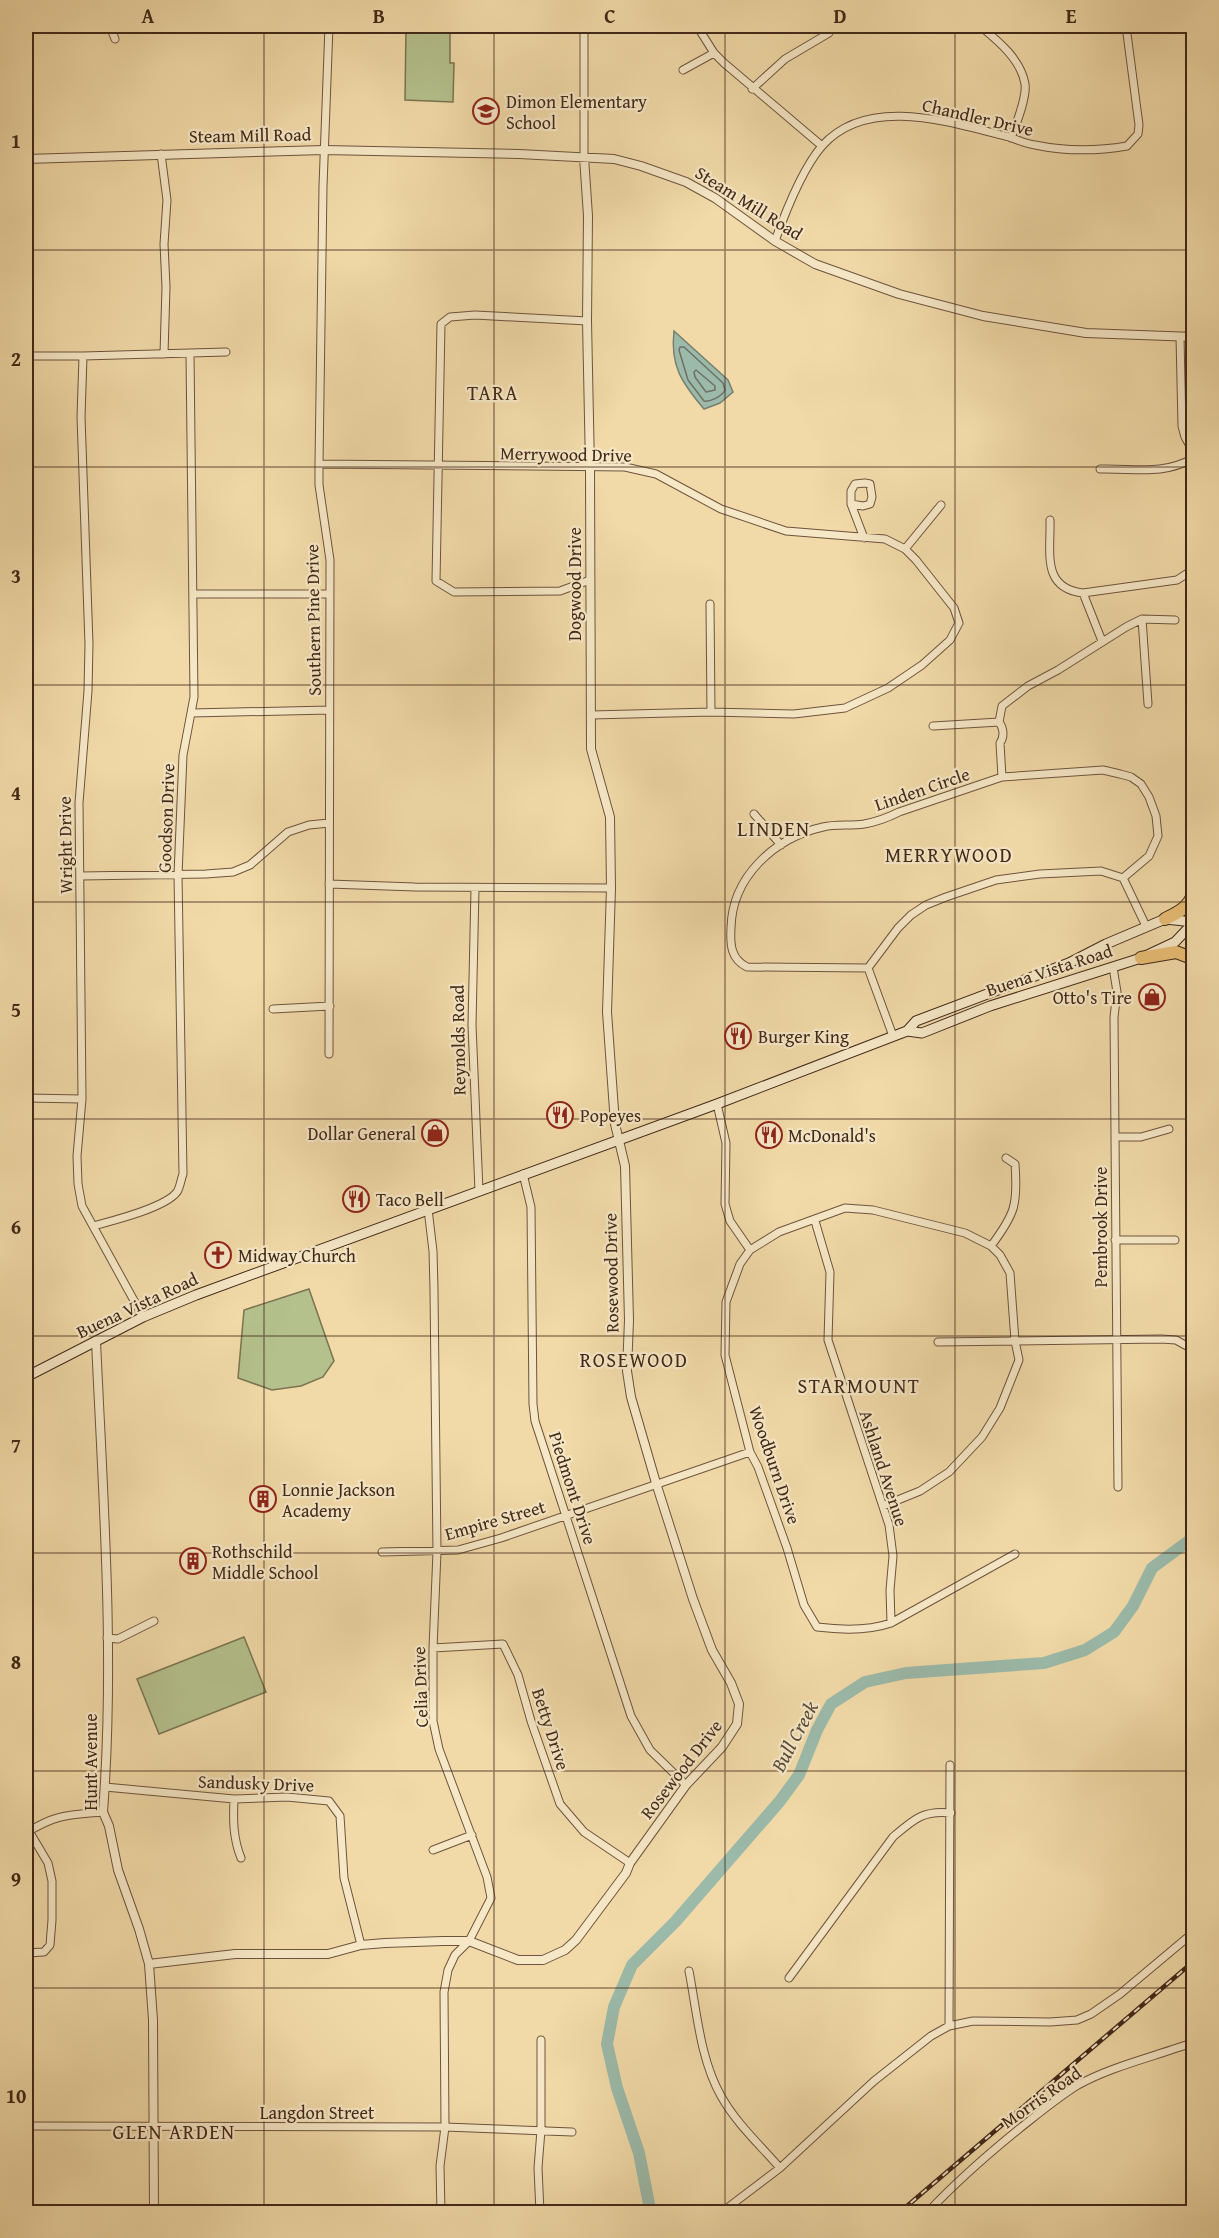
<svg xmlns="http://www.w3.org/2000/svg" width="1219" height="2238" font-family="'Gentium Book Plus',serif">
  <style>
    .green { fill: #b4c18c; stroke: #7a7452; stroke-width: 1.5 }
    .water { fill: #9bbaaa; stroke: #778070; stroke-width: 1.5 }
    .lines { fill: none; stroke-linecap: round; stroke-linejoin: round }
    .shore { stroke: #6e7162; stroke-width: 1.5 }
    .river { stroke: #9bbaaa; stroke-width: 12 }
    .minor-casing { stroke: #6d543d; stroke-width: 9 }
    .tertiary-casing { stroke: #6d543d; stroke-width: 10 }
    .secondary-casing { stroke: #412819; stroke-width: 11 }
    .motorway-casing { stroke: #412819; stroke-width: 14 }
    .minor { stroke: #f6e7c6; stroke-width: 7 }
    .tertiary { stroke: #f6e7c6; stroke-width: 8 }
    .secondary { stroke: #f6e7c6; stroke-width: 9 }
    .motorway { stroke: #e8bd74; stroke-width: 12 }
    .rail-casing { stroke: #412819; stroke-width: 4.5 }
    .rail { stroke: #f6e7c6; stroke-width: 2; stroke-dasharray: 7; stroke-linecap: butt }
    .grid { fill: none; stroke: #412819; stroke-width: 1.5; stroke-opacity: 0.55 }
    .labels { text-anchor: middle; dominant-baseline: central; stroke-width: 4.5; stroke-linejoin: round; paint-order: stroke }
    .poi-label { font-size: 18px; fill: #412819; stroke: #f6e7c6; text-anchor: start }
    .street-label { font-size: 18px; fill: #412819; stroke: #f6e7c6 }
    .neighbourhood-label { font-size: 20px; letter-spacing: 1.5px; fill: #412819; stroke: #f6e7c6 }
    .water-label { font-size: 20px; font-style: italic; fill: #584c3d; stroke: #f6e7c6 }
    .neatline { fill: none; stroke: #412819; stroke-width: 2 }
    .grid-label { font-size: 20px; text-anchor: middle; font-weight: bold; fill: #412819 }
  </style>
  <rect width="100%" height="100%" fill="#f1daa8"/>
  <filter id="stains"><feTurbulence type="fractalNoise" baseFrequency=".00333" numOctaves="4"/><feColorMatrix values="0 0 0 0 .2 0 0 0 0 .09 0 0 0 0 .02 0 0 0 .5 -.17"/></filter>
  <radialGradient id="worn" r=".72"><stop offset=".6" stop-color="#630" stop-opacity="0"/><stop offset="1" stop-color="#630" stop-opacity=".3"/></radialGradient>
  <!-- green -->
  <path class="green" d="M406 26H440L450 31V63H454L453 102 405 100Z
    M309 1289 334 1361 323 1377 301 1386 272 1390 238 1378 244 1310Z
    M244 1637 266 1692 159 1734 137 1679Z"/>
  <!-- water -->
  <path class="water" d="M674 331 728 380 733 392 720 403 704 409C682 383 670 366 674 331Z"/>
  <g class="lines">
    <!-- shore -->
    <path class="shore" d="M680 347H684L723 383 725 390C722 396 711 402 704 401L688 380 679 350Z
      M696 370 715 386V390L706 392 695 377 694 372Z"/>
    <!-- river -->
    <path class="river" d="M648 2212 649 2204 639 2153 617 2088 607 2044 614 2007 632 1965 675 1922 780 1801 799 1775 817 1730 831 1704 865 1682 906 1673 1044 1663 1085 1650 1114 1632 1133 1606 1152 1568 1194 1537"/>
    <defs>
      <path id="minor" d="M110 26 115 39
        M329 26 323 186 319 464V485L330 560 329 1054
        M697 26 714 53 724 63 822 146
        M980 26C997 40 1021 59 1025 84 1027 98 1016 124 1011 138
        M683 70 714 53
        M752 89 785 59 829 33
        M161 154 167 200 164 244 166 287 164 354
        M584 157V26
        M775 241C785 213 803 168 822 146 868 94 952 123 1009 137 1018 140 1026 144 1035 145 1064 151 1098 151 1127 146L1138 134 1139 125 1126 26
        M587 321 475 315 450 317 441 324 436 581 454 592 560 591 590 580
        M1180 337 1182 426 1185 437 1194 453
        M26 356H83L226 352
        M83 356 81 417 89 644 88 691 79 803 82 1099 77 1156 78 1184 82 1206 143 1317
        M319 464 625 467 656 474 721 509 786 531 885 539 905 549 916 560 954 608 959 623 950 640 922 665 888 688 845 708 794 714 711 712 591 715
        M1100 469C1136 468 1161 476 1194 458
        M865 483 870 484 872 497 870 504 863 506 851 504V491L855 484Z
        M851 504 864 538
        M1050 520C1051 552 1041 588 1083 593L1177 580 1194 569
        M905 549 941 505
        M1083 593 1102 641
        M193 594H330
        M710 604 711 712
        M1142 619 1148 704
        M191 713 329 710
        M933 726 999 722
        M1002 777 1000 743C1005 736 1003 727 999 722L1002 706 1028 686 1058 670 1126 627 1142 619 1175 620
        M754 814 781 845
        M81 876 206 874 233 872 250 865 288 832 309 825 329 823
        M1123 878 1146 926
        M329 884 415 887 611 888
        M475 888 472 1025 479 1191
        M1113 967 1117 992 1114 1017 1118 1487
        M868 968 747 967C731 959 730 945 731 928 732 877 774 838 823 827 836 824 850 826 864 824 876 822 887 818 899 812L1002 777 1103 770 1120 774 1131 777 1141 784 1149 797 1156 816 1158 836 1149 856 1123 878
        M273 1009 330 1006
        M893 1036 868 968 898 928 911 915 926 905 946 897 996 880 1040 874 1101 871 1123 878
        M26 1098 82 1099
        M717 1104 726 1143 725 1204 730 1221 750 1250
        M1115 1137H1141L1169 1129
        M523 1174 531 1207 533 1404 535 1421 631 1716 650 1750 686 1785
        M428 1209 433 1251 434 1290 437 1552 433 1648V1721L439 1749 487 1877 491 1898 469 1941 455 1955 448 1970 444 1992 445 2127 440 2166 441 2212
        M815 1221 830 1272 828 1340 889 1525 893 1556 890 1590 891 1623
        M93 1226C112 1221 165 1208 177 1192 180 1188 181 1179 183 1174L178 875 183 755 194 697 190 354
        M1115 1240H1175
        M991 1246C1015 1214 1018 1205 1015 1164L1006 1158
        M938 1342 1161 1339 1176 1340 1194 1350
        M883 1506 920 1491 949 1472 982 1437 1000 1408 1019 1360 1015 1341 1010 1273 1000 1255 991 1246 965 1233 873 1210 845 1208 779 1232 750 1250 740 1264 726 1302 725 1355 750 1452 758 1467 787 1548 804 1605 817 1627C841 1630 868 1631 891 1623L1015 1554
        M382 1552 458 1550 501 1538 750 1452
        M107 1638 118 1639 154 1621
        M433 1648 503 1644 518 1675 531 1721 560 1804 584 1832 630 1863
        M105 1787 234 1799 287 1797 329 1801 340 1816 344 1878 361 1945
        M234 1799C233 1820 233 1838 241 1858
        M26 1817 29 1831 48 1863 52 1881V1920L50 1945 44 1952 26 1953
        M26 1833C56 1814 69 1815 103 1812
        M433 1850 472 1835
        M689 1971C697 2012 700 2059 721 2096 736 2123 760 2145 780 2168
        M789 1978 893 1837C914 1819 923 1810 951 1813
        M949 2026 950 1765
        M26 2126 445 2127 572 2132
        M540 2212 538 2168 541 2130V2040
        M722 2212 780 2168 874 2081 931 2036 949 2026 973 2021 1050 2022 1077 2020 1091 2014 1120 1994 1194 1932
        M928 2212C956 2182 987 2155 1019 2129 1038 2114 1057 2098 1078 2085 1112 2066 1157 2056 1194 2042"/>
      <path id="tertiary" d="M26 159 324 150 519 154 614 159 641 166 686 182 715 198 775 241 815 264 899 294 983 316 1086 333 1194 337
        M96 1341C103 1497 115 1655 103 1812L109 1826 118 1870 139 1929 149 1964 153 2020 154 2212
        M149 1964 235 1954H328L361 1945 385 1943 443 1941H469L518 1960H543L565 1950 576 1940 626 1873 630 1863 686 1785 722 1747 737 1724 739 1704 731 1683 712 1650 693 1599 656 1483 631 1397 627 1371 629 1320 625 1166 615 1124 607 1012 611 888 610 817 591 749 590 468 587 321 588 216 584 157"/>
      <path id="secondary" d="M907 1031 922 1033 990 1006 1141 958 1175 942 1194 922
        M26 1377 143 1317 196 1295 717 1104 907 1031 916 1021 1069 963 1106 944 1165 919 1194 922"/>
      <path id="motorway" d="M1165 919C1179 912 1188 908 1194 893
        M1141 958 1176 952 1194 959"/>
    </defs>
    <!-- minor casing -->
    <use href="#minor" class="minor-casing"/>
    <!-- tertiary casing -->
    <use href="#tertiary" class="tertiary-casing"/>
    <!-- secondary casing -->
    <use href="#secondary" class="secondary-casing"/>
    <!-- motorway casing -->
    <use href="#motorway" class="motorway-casing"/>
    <!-- minor -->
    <use href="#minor" class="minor"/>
    <!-- tertiary -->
    <use href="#tertiary" class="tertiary"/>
    <!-- secondary -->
    <use href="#secondary" class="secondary"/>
    <!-- motorway -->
    <use href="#motorway" class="motorway"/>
    <defs>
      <path id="rail" d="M900 2212 1194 1961"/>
    </defs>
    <!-- rail casing -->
    <use href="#rail" class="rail-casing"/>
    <!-- rail -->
    <use href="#rail" class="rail"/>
  </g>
  <!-- grid -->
  <path class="grid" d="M264 26V2212M494 26V2212M725 26V2212M955 26V2212M26 250H1194M26 467H1194M26 685H1194M26 902H1194M26 1119H1194M26 1336H1194M26 1553H1194M26 1771H1194M26 1988H1194"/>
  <!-- icons -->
  <defs>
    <symbol id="school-ring" viewBox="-11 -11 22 22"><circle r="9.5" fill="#f6e7c6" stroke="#8f2418" stroke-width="1.5"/><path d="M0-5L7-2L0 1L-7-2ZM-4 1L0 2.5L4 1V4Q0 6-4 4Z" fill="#8f2418"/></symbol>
    <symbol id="shop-ring" viewBox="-11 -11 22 22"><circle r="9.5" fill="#f6e7c6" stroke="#8f2418" stroke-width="1.5"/><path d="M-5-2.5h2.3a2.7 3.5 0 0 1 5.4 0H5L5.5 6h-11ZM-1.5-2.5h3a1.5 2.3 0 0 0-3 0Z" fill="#8f2418"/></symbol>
    <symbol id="restaurant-ring" viewBox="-11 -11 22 22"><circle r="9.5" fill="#f6e7c6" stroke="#8f2418" stroke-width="1.5"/><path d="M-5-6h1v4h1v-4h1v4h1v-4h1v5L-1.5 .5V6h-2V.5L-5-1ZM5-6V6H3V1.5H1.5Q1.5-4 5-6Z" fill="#8f2418"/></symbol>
    <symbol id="church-ring" viewBox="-11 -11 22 22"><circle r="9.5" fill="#f6e7c6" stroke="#8f2418" stroke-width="1.5"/><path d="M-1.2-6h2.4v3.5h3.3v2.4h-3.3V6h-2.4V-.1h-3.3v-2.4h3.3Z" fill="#8f2418"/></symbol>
    <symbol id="building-ring" viewBox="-11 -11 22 22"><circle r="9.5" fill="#f6e7c6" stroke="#8f2418" stroke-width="1.5"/><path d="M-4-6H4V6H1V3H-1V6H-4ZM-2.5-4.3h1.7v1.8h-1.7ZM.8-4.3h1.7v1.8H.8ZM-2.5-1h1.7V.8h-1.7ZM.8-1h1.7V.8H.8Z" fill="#8f2418"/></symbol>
  </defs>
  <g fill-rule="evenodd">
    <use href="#school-ring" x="471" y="96" width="30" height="30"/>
    <use href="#shop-ring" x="1137" y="982" width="30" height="30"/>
    <use href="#restaurant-ring" x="723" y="1021" width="30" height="30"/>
    <use href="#restaurant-ring" x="545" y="1100" width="30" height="30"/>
    <use href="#shop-ring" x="420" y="1118" width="30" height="30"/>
    <use href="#restaurant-ring" x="754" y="1120" width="30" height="30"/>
    <use href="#restaurant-ring" x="341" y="1184" width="30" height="30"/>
    <use href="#church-ring" x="203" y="1240" width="30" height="30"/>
    <use href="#building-ring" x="248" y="1484" width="30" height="30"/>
    <use href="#building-ring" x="178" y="1546" width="30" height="30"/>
  </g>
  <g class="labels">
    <!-- poi labels -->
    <g class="poi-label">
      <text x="506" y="101">Dimon Elementary<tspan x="506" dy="21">School</tspan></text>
      <text x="1132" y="997" text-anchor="end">Otto's Tire</text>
      <text x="758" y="1036">Burger King</text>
      <text x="580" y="1115">Popeyes</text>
      <text x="416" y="1133" text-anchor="end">Dollar General</text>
      <text x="788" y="1135">McDonald's</text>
      <text x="376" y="1199">Taco Bell</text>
      <text x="238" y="1255">Midway Church</text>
      <text x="282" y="1489">Lonnie Jackson<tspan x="282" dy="21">Academy</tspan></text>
      <text x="212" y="1551">Rothschild<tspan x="212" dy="21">Middle School</tspan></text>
    </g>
    <!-- street labels -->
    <g class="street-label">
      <text transform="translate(978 117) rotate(13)">Chandler Drive</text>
      <text transform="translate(250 135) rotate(-1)">Steam Mill Road</text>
      <text transform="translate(749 203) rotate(32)">Steam Mill Road</text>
      <text transform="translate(566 454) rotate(1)">Merrywood Drive</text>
      <text transform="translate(574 584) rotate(-90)">Dogwood Drive</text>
      <text transform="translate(313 620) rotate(-91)">Southern Pine Drive</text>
      <text transform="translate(922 789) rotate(-19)">Linden Circle</text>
      <text transform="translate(166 818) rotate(-88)">Goodson Drive</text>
      <text transform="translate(65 845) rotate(-91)">Wright Drive</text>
      <text transform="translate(1049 970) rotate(-18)">Buena Vista Road</text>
      <text transform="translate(458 1040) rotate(-91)">Reynolds Road</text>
      <text transform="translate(1100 1227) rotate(-90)">Pembrook Drive</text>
      <text transform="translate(611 1273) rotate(-91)">Rosewood Drive</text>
      <text transform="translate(137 1305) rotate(-25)">Buena Vista Road</text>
      <text transform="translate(775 1465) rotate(71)">Woodburn Drive</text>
      <text transform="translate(884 1468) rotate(72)">Ashland Avenue</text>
      <text transform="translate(573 1488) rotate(72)">Piedmont Drive</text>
      <text transform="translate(495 1520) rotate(-16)">Empire Street</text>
      <text transform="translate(420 1687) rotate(-92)">Celia Drive</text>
      <text transform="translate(551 1729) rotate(72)">Betty Drive</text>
      <text transform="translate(90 1762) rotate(-90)">Hunt Avenue</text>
      <text transform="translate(681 1769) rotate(-52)">Rosewood Drive</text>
      <text transform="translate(256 1783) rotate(2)">Sandusky Drive</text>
      <text transform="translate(1041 2097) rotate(-35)">Morris Road</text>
      <text x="317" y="2112">Langdon Street</text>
    </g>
    <!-- neighbourhood labels -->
    <g class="neighbourhood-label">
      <text x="493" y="392">TARA</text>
      <text x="774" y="828">LINDEN</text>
      <text x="949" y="854">MERRYWOOD</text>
      <text x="634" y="1359">ROSEWOOD</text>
      <text x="859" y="1385">STARMOUNT</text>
      <text x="174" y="2131">GLEN ARDEN</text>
    </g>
    <!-- water labels -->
    <g class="water-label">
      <text transform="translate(794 1736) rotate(-62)">Bull Creek</text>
    </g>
  </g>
  <!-- margin -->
  <rect width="1219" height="2238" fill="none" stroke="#f1daa8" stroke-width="66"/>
  <rect x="33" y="33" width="1153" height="2172" class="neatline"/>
  <g class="grid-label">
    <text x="148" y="23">A</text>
    <text x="379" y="23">B</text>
    <text x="610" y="23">C</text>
    <text x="840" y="23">D</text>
    <text x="1071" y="23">E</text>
    <text x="16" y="148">1</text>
    <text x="16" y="366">2</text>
    <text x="16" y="583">3</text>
    <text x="16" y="800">4</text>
    <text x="16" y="1017">5</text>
    <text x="16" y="1234">6</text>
    <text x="16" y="1452">7</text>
    <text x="16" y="1669">8</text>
    <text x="16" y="1886">9</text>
    <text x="16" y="2103">10</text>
  </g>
  <rect width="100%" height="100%" filter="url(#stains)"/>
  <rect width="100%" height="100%" fill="url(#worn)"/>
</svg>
